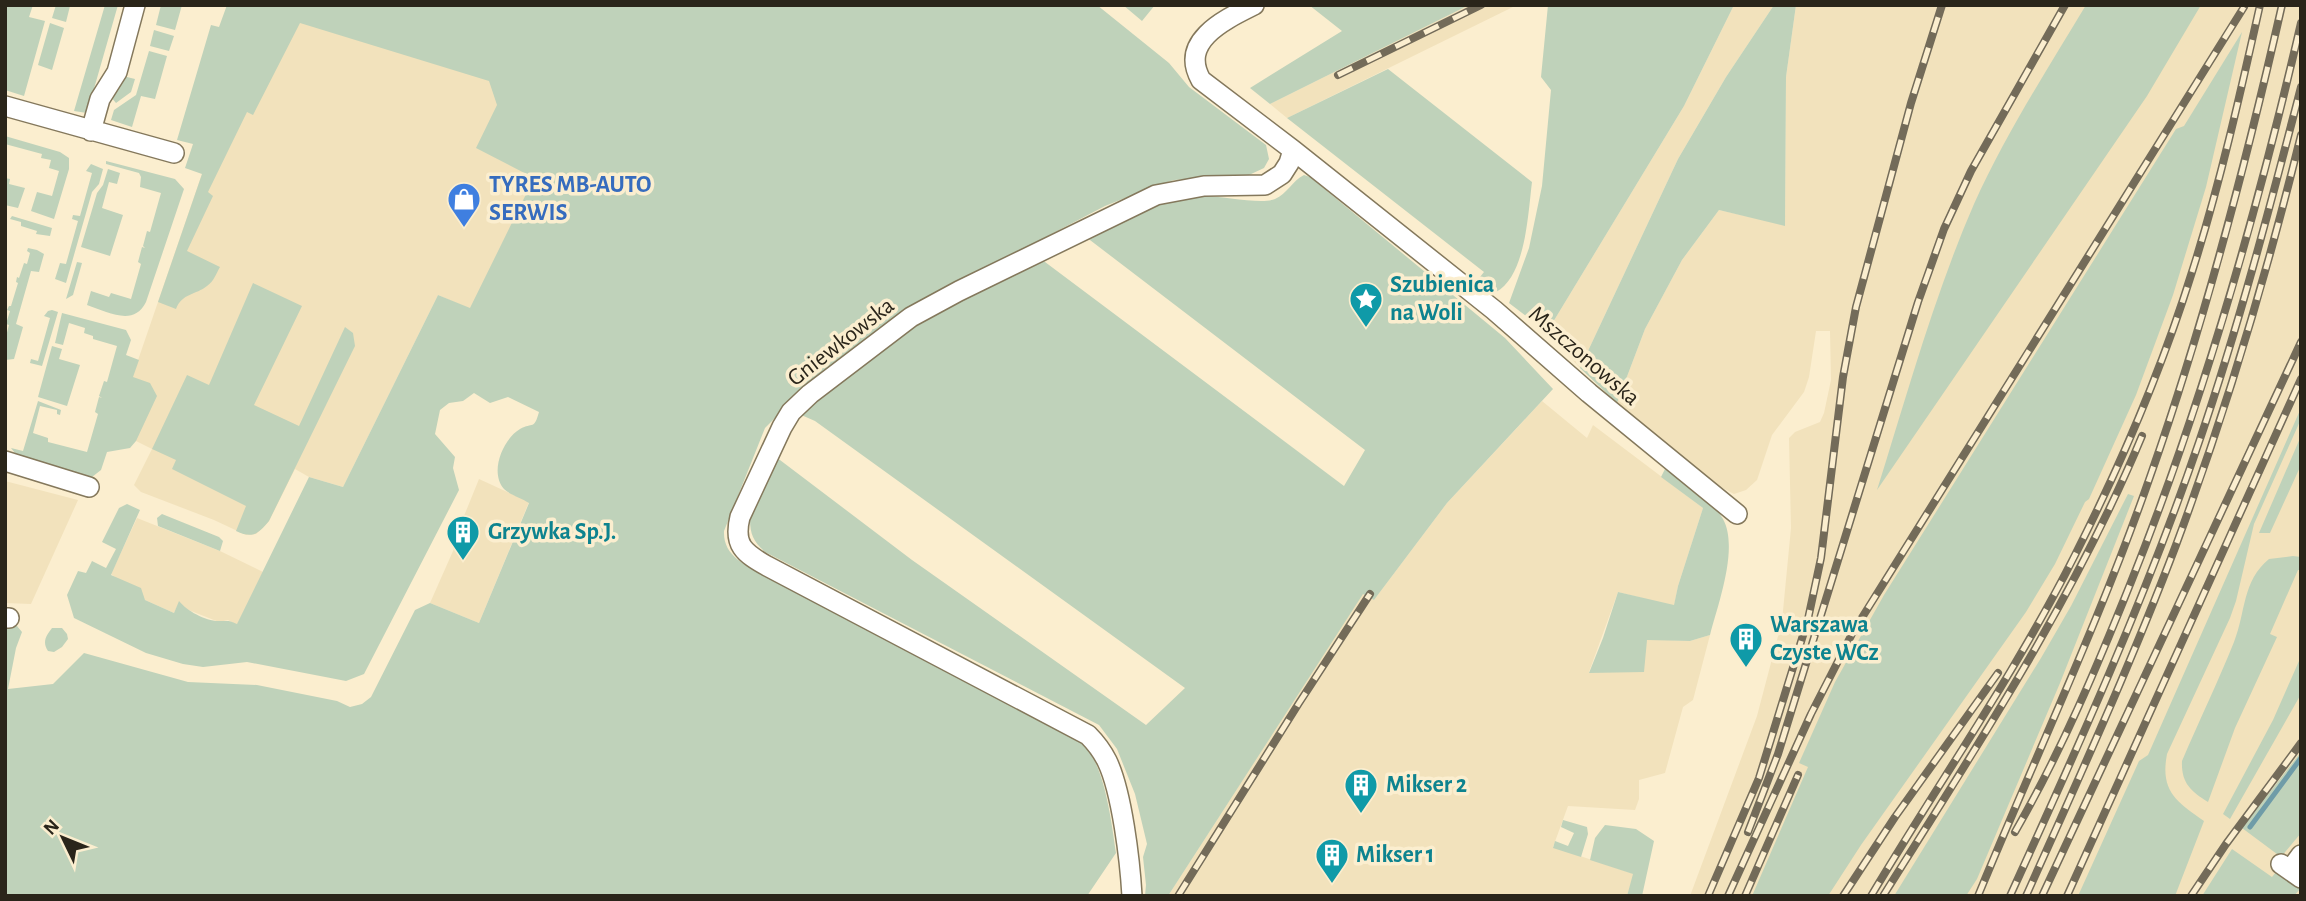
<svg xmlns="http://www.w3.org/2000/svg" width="2306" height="901" font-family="'Alegreya Sans',sans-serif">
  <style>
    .built { fill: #f2e2bc }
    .green { fill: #bfd2ba }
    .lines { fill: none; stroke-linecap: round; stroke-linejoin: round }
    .stream { stroke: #6f9ca8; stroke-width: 5 }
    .minor-casing { stroke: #84785c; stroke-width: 22 }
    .minor { stroke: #fff; stroke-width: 19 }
    .rail-casing { stroke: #736b59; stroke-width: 8 }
    .rail { stroke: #fbeecf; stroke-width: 5; stroke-dasharray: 16; stroke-linecap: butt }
    .labels { text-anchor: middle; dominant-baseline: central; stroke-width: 7; stroke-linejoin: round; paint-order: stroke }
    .shop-label { font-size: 24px; font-weight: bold; fill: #366cbe; stroke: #fbeecf; text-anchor: start }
    .culture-label { font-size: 24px; font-weight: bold; fill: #0d838f; stroke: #fbeecf; text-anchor: start }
    .street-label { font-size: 24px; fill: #2a251a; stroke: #fbeecf }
  </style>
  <rect width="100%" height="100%" fill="#fbeecf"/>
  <!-- built -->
  <path class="built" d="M1469 5H1517L1287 118 1270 104Z
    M1734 5H1774L1726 77 1678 159 1580 368 1547 332 1684 106Z
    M1796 5H2301V896H1690L1757 716 1782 621 1791 528 1789 438 1795 432 1820 422 1824 413 1831 380 1830 331H1816L1809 377 1804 392 1772 435 1757 480 1746 490 1734 494 1713 483 1617 403 1645 329 1682 260 1719 210 1785 225 1786 77Z
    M271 8 511 76 544 210 495 320 438 295 343 487 309 477 295 469 269 521 256 534 246 535 214 520 141 492 134 485 152 449 114 430 202 174Z
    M1542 401 1587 438 1593 425 1703 508 1678 586 1674 606 1618 592 1589 672H1643L1646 639 1690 641 1710 635 1693 700 1683 707 1665 773 1639 780V799L1635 810 1568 806 1553 847 1634 874 1627 896H1168L1363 593 1374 600 1447 503Z
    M479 479 529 502 479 623 430 603 457 542 464 516Z
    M5 481 78 500 31 604 5 603Z
    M137 518 220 551 263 572 237 625 228 620 219 622 186 609 179 602 174 613 145 600 111 574Z"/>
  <!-- green -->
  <path class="green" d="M5 5H33L29 17 45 21 24 96 5 90Z
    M56 5 70 6 66 22 52 18Z
    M105 5H118L87 113 74 111Z
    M161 5H182L175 30 156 25Z
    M227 5H1097L1169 63 1189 87 1266 145 1269 159 1264 168 1249 175 1174 180 1155 186 1105 206 908 309 814 379 765 428 724 531C723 556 745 564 764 576L1053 725C1063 732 1077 738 1085 747 1105 766 1112 826 1116 853L1087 896H5L6 626H17L22 632 16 648 8 689 53 684 84 653 188 682 257 685 337 701 350 707 362 704 371 697 415 610 430 603 479 623 529 503C522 498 510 495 504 489 489 472 503 439 520 429 533 422 534 430 539 412L508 397 490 403 474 393 463 401 449 403 440 410 435 434 455 457 453 468 459 490 364 674 346 681 247 662 203 667 183 664 146 653 74 618 67 595 78 571 86 573 92 561 106 568 116 549 102 542 119 508 127 504 140 510 111 575 141 588 145 600 174 613 179 601C187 611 207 622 220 621 228 621 229 620 237 624L309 477 343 487 438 295 470 308 534 178 476 148 497 105 489 81 300 23 253 115 247 112 208 192 213 196 187 251 220 267C216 274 214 281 207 286 196 295 182 293 176 309L158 302 202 174 185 168 193 144 177 140 211 25 219 27Z
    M1123 5H1155L1142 21Z
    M1309 5H1469L1270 104 1250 88 1342 31Z
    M1548 5H1734L1684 106 1547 332 1509 303 1529 248 1542 186 1551 90 1541 77Z
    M1774 5H1796L1786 77 1785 226 1719 210 1682 260 1645 329 1617 403 1580 368 1678 159 1726 77Z
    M2086 5H2201L2147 96 1877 490C1907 395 1934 296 1974 204 2005 135 2047 70 2086 5Z
    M50 23 64 28 52 70 38 65Z
    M154 30 174 36 169 51 150 46Z
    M2242 32 2206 187 2173 295 2136 395 2089 499 2085 502 2055 564 2026 612 1861 845 1828 896H1752L1808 767 1799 763 1835 682 1884 595 2176 129 2184 126Z
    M149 51 167 56 155 99 141 96 132 127 111 120 114 110 136 95Z
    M1388 69 1532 182C1528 213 1526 276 1496 292L1480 277 1484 272 1287 118Z
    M123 76 135 79 131 92 116 103 111 97Z
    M5 136 60 152 69 158V169L54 219 31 211 37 192 52 196 59 171 49 168 51 160 41 158 42 154 5 144Z
    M106 161 175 179 184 189 146 302C134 327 108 312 87 305L91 291 109 297 111 293 131 299 141 264 138 262 142 247 145 248 143 246 147 231 150 232 161 193 140 187 141 177 139 173 106 164Z
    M91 164 103 169 99 184 92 192 66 283 55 279 60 263 66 264 78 221 72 219 73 215 80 216 92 173 86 171Z
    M108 169 120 173 117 184 109 182 102 208 123 215 110 256 81 247 97 193 103 185Z
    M1304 175 1310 177 1505 338 1553 389 1447 503 1374 600 1363 594 1168 896H1145L1146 885 1143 857 1147 844 1135 794 1117 749 1099 725 765 552C754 542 750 535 750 519L776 457 912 560 1146 725 1185 688 815 421 799 414 903 333 942 309 1041 259 1344 486 1365 450 1086 237C1122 220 1159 198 1199 196 1219 195 1261 205 1275 199 1287 194 1292 181 1304 175Z
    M5 178 10 179 9 184 25 188 18 208 5 205Z
    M12 216 52 228 50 236 36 234 37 231 21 226V222L10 219Z
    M28 248 37 250 44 254 39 272 31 271 16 324 23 327 14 359 5 360V340L9 325 6 324 10 311 7 310 9 306H11L18 283 16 282 17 277 19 278 24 263 27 264 30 253 27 251Z
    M77 262 82 263 73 295 66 299Z
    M253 283 302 306 254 405 299 426 345 327 353 333 355 346 269 521C258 534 253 539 236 531L246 506 172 469 176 460 152 449 187 375 209 385Z
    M52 310 58 312 42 366 30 363 31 359 38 361 50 318 44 316 48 311Z
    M62 313 126 330 131 340 126 355 139 360 133 377 150 383 157 396 136 441 130 448 107 452 101 470 92 477 18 457 11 448 23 451 38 401 61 410 60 415 57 414V410L40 406 33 433 48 438V442L87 452 98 414 95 412 99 397 102 398 99 396 104 381 107 382 117 346 93 339V336L84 333 85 328 69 323 63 345 55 343Z
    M52 346 62 349 59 359 80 365 67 406 38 397Z
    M2301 408V419L2254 524 2236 601 2230 618 2167 754C2160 791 2176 801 2204 821L2175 896H2078L2139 761 2148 755Z
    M2301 436V465L2270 533H2259Z
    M1665 469C1684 483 1711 498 1723 519 1739 548 1718 604 1710 635L1690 641 1647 640 1644 672 1589 673 1603 638 1618 592 1674 605 1678 586 1703 508 1661 477Z
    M2128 494 2134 496 2060 683 1977 879 1966 896H1894L2041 658 2071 606Z
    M162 514 219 537 223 541 220 551 158 526 157 518Z
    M2293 556 2301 557V570H2298L2270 634 2277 637 2235 728 2208 802C2190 791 2181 782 2182 761 2199 721 2218 682 2234 642 2246 612 2242 581 2269 559Z
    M52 628H62L67 634 68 639 62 647 54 652 48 651C42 642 46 636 52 628Z
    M2299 661 2301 694 2230 819 2223 814 2273 720Z
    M2301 752V833L2281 857 2242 828Z
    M1563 820 1587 827 1588 834 1581 857 1553 848 1555 841 1568 846 1574 833 1561 827Z
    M1605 825 1636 829 1654 841 1642 896H1627L1633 874 1590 860 1595 838Z
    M2232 849 2272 877 2276 872 2300 889 2294 896H2202Z"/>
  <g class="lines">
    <!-- stream -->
    <path class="stream" d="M2250 827 2301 758"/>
    <defs>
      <path id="minor" d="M1254 5C1224 20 1179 41 1201 80L1293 150 1494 310 1589 393 1737 514
        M5 106 174 153
        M91 131 100 99 117 72 135 5
        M5 461 89 487
        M5 618H9
        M2281 864 2301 878
        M2290 870 2301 855
        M1132 896C1130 861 1122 792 1107 761 1102 751 1096 743 1088 735L767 566C744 553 733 545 740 517L782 427 791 412 810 394 911 317 959 291 1156 195 1204 186 1265 185 1282 174 1289 163 1293 150"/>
    </defs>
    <!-- minor casing -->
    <use href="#minor" class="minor-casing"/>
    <!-- minor -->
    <use href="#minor" class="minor"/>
    <defs>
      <path id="rail" d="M1338 75 1481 5
        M1748 832 1778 754 1918 302 1944 229 1971 171 2065 5
        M2015 832C2061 752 2097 667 2131 582 2204 400 2257 213 2301 23
        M1178 896 1299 703 1370 594
        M1708 896 1759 778 1808 619 1821 558 1843 377 1856 307 1911 103 1942 5
        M1728 896 1811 714 1853 632 2244 7
        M1745 896 1798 775
        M1843 896 1895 817 1998 673
        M1871 896C1939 782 2015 674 2075 555 2121 464 2162 369 2192 272 2220 184 2240 95 2260 5
        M1883 896C1977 746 2074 599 2142 436
        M1978 896C2036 755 2101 618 2151 474 2205 321 2246 164 2282 5
        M2010 896C2078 747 2146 597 2199 442 2239 325 2270 207 2301 87
        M2026 896C2078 780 2131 664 2176 545 2226 411 2267 274 2301 135
        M2042 896 2301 342
        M2067 896 2301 379
        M2191 896 2226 844 2301 743"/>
    </defs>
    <!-- rail casing -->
    <use href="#rail" class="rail-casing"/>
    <!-- rail -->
    <use href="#rail" class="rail"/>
  </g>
  <!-- icons -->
  <defs>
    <symbol id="shop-pin" viewBox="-11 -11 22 30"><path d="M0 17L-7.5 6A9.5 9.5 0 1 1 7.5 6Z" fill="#3f7fe0" stroke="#fbeecf"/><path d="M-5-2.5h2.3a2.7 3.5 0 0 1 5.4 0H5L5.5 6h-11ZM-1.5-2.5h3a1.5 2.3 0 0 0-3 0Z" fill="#fff"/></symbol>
    <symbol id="sight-pin" viewBox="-11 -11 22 30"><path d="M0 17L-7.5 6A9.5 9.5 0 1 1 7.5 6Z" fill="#0f9aa8" stroke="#fbeecf"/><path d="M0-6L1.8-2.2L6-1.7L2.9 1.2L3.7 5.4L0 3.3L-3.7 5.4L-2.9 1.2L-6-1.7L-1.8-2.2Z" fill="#fff"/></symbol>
    <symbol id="building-pin" viewBox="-11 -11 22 30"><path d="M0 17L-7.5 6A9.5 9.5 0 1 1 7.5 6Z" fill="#0f9aa8" stroke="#fbeecf"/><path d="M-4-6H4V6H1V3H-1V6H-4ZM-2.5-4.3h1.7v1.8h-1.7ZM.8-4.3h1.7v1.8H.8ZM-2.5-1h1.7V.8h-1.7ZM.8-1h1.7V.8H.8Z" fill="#fff"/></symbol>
  </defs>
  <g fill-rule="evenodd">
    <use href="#shop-pin" x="445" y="180" width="38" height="52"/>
    <use href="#sight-pin" x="1347" y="280" width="38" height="52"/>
    <use href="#building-pin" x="444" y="513" width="38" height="52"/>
    <use href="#building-pin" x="1727" y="620" width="38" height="52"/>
    <use href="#building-pin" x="1342" y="766" width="38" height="52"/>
    <use href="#building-pin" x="1313" y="836" width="38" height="52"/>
  </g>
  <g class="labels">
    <!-- shop labels -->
    <g class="shop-label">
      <text x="489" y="185">TYRES MB-AUTO<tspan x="489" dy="28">SERWIS</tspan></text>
    </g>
    <!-- culture labels -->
    <g class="culture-label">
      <text x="1390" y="285">Szubienica<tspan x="1390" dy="28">na Woli</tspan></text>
      <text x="488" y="532">Grzywka Sp.J.</text>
      <text x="1770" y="625">Warszawa<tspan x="1770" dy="28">Czyste WCz</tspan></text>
      <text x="1386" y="785">Mikser 2</text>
      <text x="1356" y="855">Mikser 1</text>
    </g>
    <!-- street labels -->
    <g class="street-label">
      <text transform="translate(841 342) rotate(-38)">Gniewkowska</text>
      <text transform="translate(1584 356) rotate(41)">Mszczonowska</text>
    </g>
  </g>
  <!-- border -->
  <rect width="2306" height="901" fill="none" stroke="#2a251a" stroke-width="14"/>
  <!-- north arrow -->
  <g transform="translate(63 838) rotate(313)" stroke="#fbeecf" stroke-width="5" paint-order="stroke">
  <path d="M0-5L12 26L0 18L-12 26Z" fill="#2a251a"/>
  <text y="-10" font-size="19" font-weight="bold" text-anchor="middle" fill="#2a251a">N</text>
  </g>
</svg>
